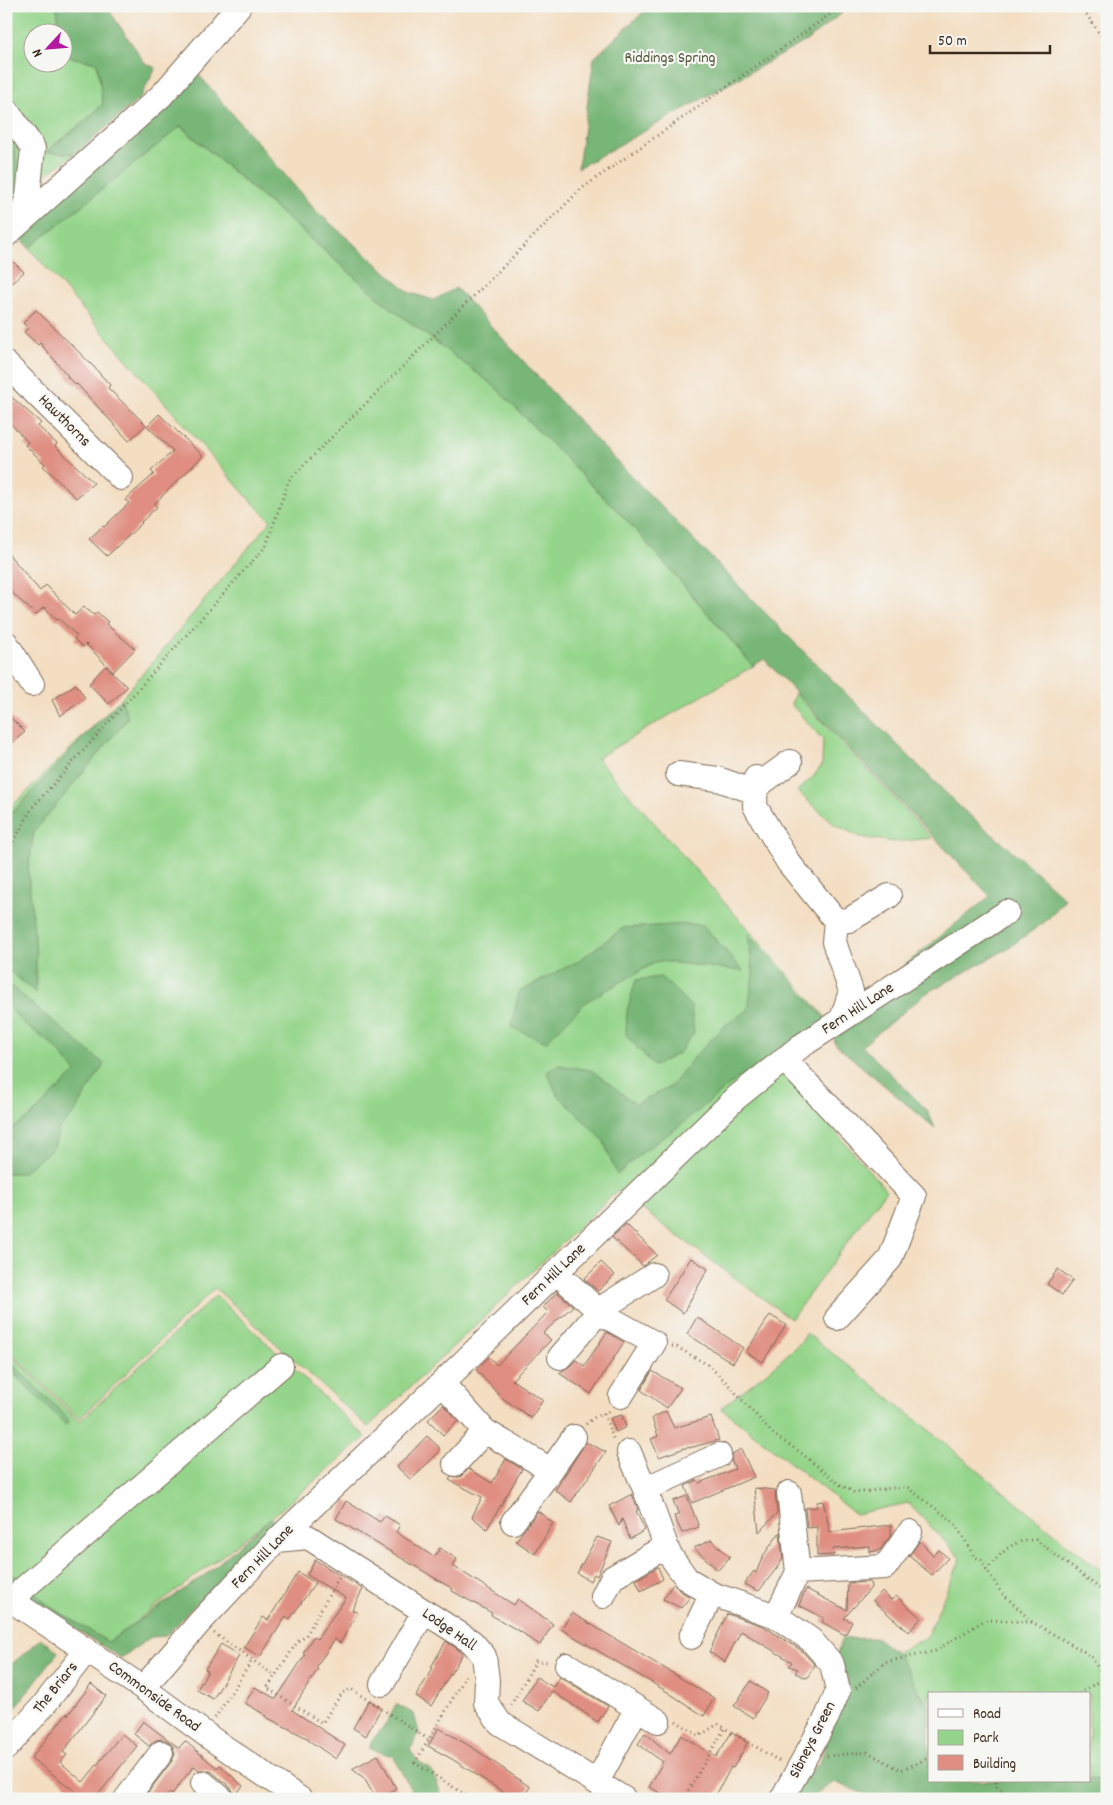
<svg xmlns="http://www.w3.org/2000/svg" width="1113" height="1805" font-family="Dekko,sans-serif">
  <style>
    .green { fill: #95d58b; stroke: #688054; fill-rule: evenodd }
    .forest { fill: #78b677; stroke: #5a704a }
    .building { fill: #df8e81 }
    .lines { fill: none; stroke-linecap: round; stroke-linejoin: round }
    .minor-casing { stroke: #7b6957; stroke-width: 26 }
    .path { stroke: #7b6957; stroke-width: 3; stroke-dasharray: 1 4; stroke-linecap: butt }
    .minor { stroke: #fff; stroke-width: 24 }
    .labels { text-anchor: middle; dominant-baseline: central; stroke-width: 4.5; stroke-linejoin: round; paint-order: stroke }
    .park-label { font-size: 16px; fill: #525539; stroke: #f6f6f2 }
    .street-label { font-size: 16px; fill: #3b2a1e; stroke: #f6f6f2 }
  </style>
  <rect width="100%" height="100%" fill="#f6f6f2"/>
  <filter id="ink" filterUnits="userSpaceOnUse"><feTurbulence type="fractalNoise" baseFrequency=".02" numOctaves="2"/><feDisplacementMap in="SourceGraphic" scale="10" xChannelSelector="R" yChannelSelector="G"/><feConvolveMatrix kernelMatrix="1 2 1 2 8 2 1 2 1" color-interpolation-filters="sRGB"/></filter>
  <filter id="wash" filterUnits="userSpaceOnUse"><feTurbulence type="fractalNoise" baseFrequency=".0096" numOctaves="4" result="noise"/><feDisplacementMap in="SourceGraphic" scale="20" xChannelSelector="R" yChannelSelector="G"/><feGaussianBlur stdDeviation="1.12" result="paint"/><feColorMatrix in="noise" values="0 0 0 0 0 0 0 0 0 0 0 0 0 0 0 0 0 1.4 0 .05"/><feComposite in="paint" operator="in"/></filter>
  <g filter="url(#wash)">
    <rect width="100%" height="100%" fill="#f3dec2"/>
    <!-- green -->
    <path class="green" d="M6 6H57L59 32H32V62H62L63 55 97 63 103 104 84 122 46 151 75 154 21 192 6 138Z
      M180 126 387 305 494 386 635 529 753 666 597 758 829 1021 777 1065 886 1190 791 1319 617 1191 368 1427 215 1288 79 1419 6 1348V812L122 698 271 521 248 498 29 248Z
      M795 693 932 838 894 842 861 837 835 825 797 791 813 777 822 765 823 740 791 704Z
      M216 1295 366 1437 271 1518 108 1643 48 1605 6 1568V1350L79 1422Z
      M806 1333C909 1410 1005 1496 1107 1575V1799H886L848 1678 926 1638 961 1558 908 1503 855 1514 721 1408 771 1369 802 1341ZM929 1694H1089V1781H929Z"/>
    <!-- forest -->
    <path class="forest" d="M57 6H106L145 63 156 68 139 99 75 154 46 152 84 122 103 104 97 63 63 55 62 32H59Z
      M650 6H851L806 41 578 168 594 58Z
      M188 65 199 75 315 210 410 293 434 300 456 288 597 441 783 631 961 808 1025 862 1065 899 1046 921 1005 950 925 994 862 1046 927 1110 935 1128 835 1044 833 1025H831L741 1076 683 1123 639 1155 617 1175 603 1140 557 1094 547 1072 558 1065 591 1070 636 1104 670 1087 695 1056 724 1026 748 1010 753 973 748 934 831 1025 990 896 764 659 753 666 635 529 494 386 387 305 181 126 29 248 15 234Z
      M6 138 14 141 21 192 6 205Z
      M121 698 128 718 34 832 28 871 36 953V993L6 968V845L9 816Z
      M687 924 703 925 743 971 658 961 587 1001 546 1042 511 1027 519 992 578 961 623 928Z
      M661 977 691 1006 694 1033 679 1053 654 1066 626 1035 627 1011 636 980Z
      M6 982 104 1064 73 1115 59 1129 54 1147 22 1173H6V1133L31 1116 76 1072 53 1045 24 1024 6 1003Z
      M6 1358 69 1419 66 1425 6 1366Z
      M271 1518 280 1526 206 1593 166 1636 151 1637 121 1658 6 1584V1568L48 1605 108 1642 206 1574Z
      M877 1638 895 1652 903 1662 929 1709V1781H1089V1778L1107 1782V1799H867L862 1793 834 1782 808 1799H788L807 1774 820 1763 848 1678 836 1660 841 1639Z
      M41 1639 58 1652 6 1720V1669Z
      M396 1704 414 1714 419 1733 410 1750 417 1760 434 1773 442 1799H410L411 1790 393 1756 370 1749 371 1742 387 1722Z"/>
    <g id="blocks">
      <!-- building -->
      <path class="building" d="M6 255 24 272 6 288Z
        M36 310 93 366 110 385 108 388 146 425 129 441 77 384 76 385 67 377 68 376 40 343 38 345 24 332 28 328 23 323Z
        M6 392 41 423 38 426 57 444 55 446 94 483 76 498 43 466 45 464 25 445 28 442 6 419Z
        M159 414 203 456 154 504 157 507 141 522 142 523 107 556 89 539 103 526 104 527 129 503 125 500 154 474 151 471 173 451 147 426Z
        M6 551 40 591 46 585 75 615 84 607 94 615 97 612 108 622 106 624 135 649 113 672 86 644 83 647 74 639 77 636 59 619 57 620 44 607 36 615 6 587Z
        M105 666 127 687 109 704 89 684Z
        M76 684 85 698 60 716 52 700Z
        M6 713 25 732 6 748Z
        M626 1224 657 1255 643 1266 612 1237Z
        M691 1258 708 1269 683 1313 664 1300Z
        M601 1262 615 1275 598 1291 584 1279Z
        M1058 1269 1073 1280 1062 1295 1047 1284Z
        M557 1292 573 1306 543 1333 551 1340 512 1380 543 1400 531 1418 501 1397 476 1370 489 1357 497 1365 548 1312 543 1307Z
        M770 1315 786 1325 763 1362 746 1352Z
        M697 1317 743 1348 733 1363 687 1334Z
        M607 1332 624 1342 591 1394 559 1373 570 1366 576 1360 584 1366Z
        M652 1371 681 1388 667 1408 641 1390Z
        M443 1405 458 1421 443 1435 428 1420Z
        M666 1411 674 1428 711 1417 719 1440 689 1448 688 1447 659 1457 651 1439 658 1436 652 1418Z
        M622 1415 626 1427 616 1432 610 1418Z
        M427 1436 439 1447V1452L411 1480 397 1467Z
        M586 1442 606 1452 571 1502 555 1490Z
        M741 1449 754 1477 692 1503 685 1486 698 1480 699 1483 735 1469 731 1460 732 1454Z
        M506 1459 522 1469 487 1529 472 1517 482 1497 449 1480 451 1477H460L469 1469 492 1483Z
        M754 1488 775 1490 777 1513 759 1532Z
        M632 1494 638 1510 636 1511 645 1530 630 1539 622 1519 619 1526 609 1506Z
        M687 1496 699 1527 682 1533 674 1516 679 1515 673 1501Z
        M346 1501 380 1522 385 1516 400 1525 396 1532 434 1557 440 1548 457 1559 453 1566 514 1605 518 1599 553 1624 540 1645 525 1636 526 1635 491 1615 492 1613 452 1591 453 1589 336 1519Z
        M823 1501 830 1532 891 1525V1535L880 1550 870 1552V1546L833 1549 834 1555 817 1556V1527L807 1528 805 1508 817 1507V1502Z
        M538 1511 553 1523 535 1554 516 1541Z
        M780 1532 783 1559 776 1569 759 1591 744 1584 754 1571 756 1573 763 1556Z
        M597 1537 612 1542 597 1576 594 1574 590 1581 577 1573Z
        M711 1540 730 1557 718 1570 694 1548Z
        M920 1541 933 1555 939 1550 948 1558 932 1575 909 1556Z
        M315 1560 363 1589 352 1610 358 1613 340 1643 335 1639 316 1667 318 1669 292 1710 345 1745 336 1759 308 1740 309 1739 266 1717 267 1716 245 1703 255 1687 276 1699 305 1655 303 1653 313 1637 317 1639 346 1598 307 1575Z
        M658 1567 663 1579 641 1591 636 1580Z
        M298 1572 315 1583 290 1619 286 1616 260 1657 244 1647 263 1617 268 1620Z
        M870 1582 871 1588 844 1618 852 1622 845 1635 822 1622 824 1618 799 1605 806 1589 847 1610 848 1583Z
        M673 1584 680 1591 690 1597 681 1608 663 1599Z
        M882 1591 891 1600 896 1596 921 1618 909 1632 873 1601Z
        M572 1613 714 1698 704 1716 666 1691 561 1629Z
        M727 1614 763 1626 802 1651 815 1665 807 1678 795 1673 798 1669 789 1666 792 1662 741 1631 725 1662 709 1652Z
        M446 1641 463 1653 431 1706 416 1696 433 1668 431 1667Z
        M221 1644 239 1656 213 1699 197 1690 208 1671 205 1669Z
        M536 1677 553 1687 560 1677 608 1706 598 1722 552 1691 539 1711 522 1701Z
        M751 1681 768 1693 753 1718 734 1706Z
        M91 1684 106 1696 63 1752 67 1755 60 1762 83 1782 122 1734 137 1746 98 1795 102 1799H70L76 1792 31 1758 67 1713 68 1715Z
        M369 1700 381 1708 366 1736 353 1728Z
        M143 1721 179 1748 185 1741 217 1768 220 1765 243 1786 235 1795 231 1788 212 1772 206 1770H199L194 1766 172 1794 170 1792 164 1799H143L172 1761 175 1754 173 1747 169 1742 162 1739 156 1740 149 1746 134 1734Z
        M439 1728 473 1748 530 1787 522 1799H514L452 1759 428 1746Z
        M732 1732 746 1741V1746L733 1768 731 1767 714 1799H672L649 1787 663 1762 638 1744 645 1733 670 1754 681 1735 716 1757Z
        M378 1755 396 1788 387 1794 389 1799H376L364 1778 352 1769Z"/>
    </g>
  </g>
  <g filter="url(#ink)">
    <use href="#blocks" fill-opacity="0" stroke="#7b6957" stroke-width="1"/>
    <g class="lines">
      <defs>
        <path id="minor" d="M6 109 33 148 28 196 18 224
          M6 235 162 95 239 6
          M6 364 121 478
          M6 643 32 684
          M678 774 718 779 755 792
          M756 778 755 806 788 862 836 921 834 942 851 991 842 1019
          M756 787 790 762
          M836 921 849 920 889 896
          M784 1059 914 1196 890 1259 837 1318
          M557 1273 602 1314 654 1343 621 1396
          M560 1357 602 1308 654 1275
          M442 1383 485 1431 551 1470 574 1437
          M629 1452 645 1489 669 1554 687 1579 712 1594 776 1616 811 1640 832 1664 838 1691 827 1717 782 1799
          M455 1464 485 1431
          M645 1489 719 1455
          M789 1493 798 1572
          M513 1522 551 1470
          M277 1540 308 1537 472 1642 484 1656 487 1680 486 1703 500 1723 624 1799
          M603 1596 612 1578 666 1546
          M6 1597 143 1688 212 1739 300 1799
          M13 1602 24 1588 281 1366
          M776 1616 798 1572 885 1567 910 1532
          M691 1637 712 1594
          M567 1665 658 1721
          M382 1684 424 1612
          M143 1688 199 1623 277 1540 442 1383 737 1097 801 1046 1007 912
          M6 1748 43 1706 87 1650
          M597 1782 637 1708
          M203 1783 222 1799
          M126 1799 161 1753"/>
      </defs>
      <!-- minor casing -->
      <use href="#minor" class="minor-casing"/>
      <!-- path -->
      <path class="path" d="M1081 6 1107 45
        M6 855 32 808 266 546 289 480 581 189 842 6
        M672 1346 677 1347 708 1365 723 1379 774 1435 800 1452 839 1484 855 1493 892 1488H908L954 1522 975 1557 981 1560 1000 1591 1032 1622
        M604 1414 614 1441
        M586 1424 593 1418 609 1411
        M986 1570C1002 1553 1011 1539 1036 1540L1107 1594
        M339 1578 305 1637 298 1641 267 1688 322 1723 342 1693 351 1689 428 1739
        M214 1633 275 1676
        M466 1676 415 1763 472 1799
        M856 1688 885 1662 935 1651 985 1620 1032 1622 1090 1655 1107 1682
        M1079 1694 1107 1676
        M511 1705 536 1661 550 1662
        M215 1718 253 1659
        M676 1721 699 1736 718 1724 781 1762
        M827 1756 867 1752 901 1770 929 1758
        M996 1781 997 1786 1011 1799
        M683 1799 725 1728"/>
      <!-- minor -->
      <use href="#minor" class="minor"/>
    </g>
  </g>
  <g class="labels">
    <!-- park labels -->
    <g class="park-label">
      <text x="670" y="58">Riddings Spring</text>
    </g>
    <!-- street labels -->
    <g class="street-label">
      <text transform="translate(64 421) rotate(45)">Hawthorns</text>
      <text transform="translate(858 1009) rotate(-33)">Fern Hill Lane</text>
      <text transform="translate(554 1275) rotate(-44)">Fern Hill Lane</text>
      <text transform="translate(263 1557) rotate(-46)">Fern Hill Lane</text>
      <text transform="translate(449 1630) rotate(35)">Lodge Hall</text>
      <text transform="translate(56 1688) rotate(-51)">The Briars</text>
      <text transform="translate(154 1697) rotate(36)">Commonside Road</text>
      <text transform="translate(813 1740) rotate(-63)">Sibneys Green</text>
    </g>
  </g>
  <!-- margin -->
  <rect width="1113" height="1805" fill="none" stroke="#f6f6f2" stroke-width="25"/>
  <!-- legend -->
  <rect x="928" y="1692" width="162" height="90" fill="#f6f6f2" stroke="#aba49d"/>
  <rect x="938" y="1709" width="25" height="8" fill="#ffffff" stroke="#aba49d"/>
  <text x="973" y="1718" font-size="15" fill="#3b2a1e">Road</text>
  <rect x="938" y="1730" width="25" height="15" fill="#95d58b" stroke="#aba49d"/>
  <text x="973" y="1742" font-size="15" fill="#3b2a1e">Park</text>
  <rect x="938" y="1755" width="25" height="15" fill="#df8e81" stroke="#aba49d"/>
  <text x="973" y="1768" font-size="15" fill="#3b2a1e">Building</text>
  <!-- north arrow -->
  <g transform="translate(48 48) rotate(244)"><circle r="24" fill="#f6f6f2" stroke="#aba49d"/>
  <path d="M0-4L9 19L0 12L-9 19Z" fill="#b5179e"/>
  <text y="-8" font-size="14" font-weight="bold" text-anchor="middle" fill="#3b2a1e">N</text>
  </g>
  <!-- scale -->
  <path d="M930 45v8h120v-8" fill="none" stroke="#3b2a1e" stroke-width="2.5"/>
  <text x="938" y="45" font-size="15" fill="#3b2a1e" stroke="#f6f6f2" stroke-width="4" paint-order="stroke">50 m</text>
</svg>
